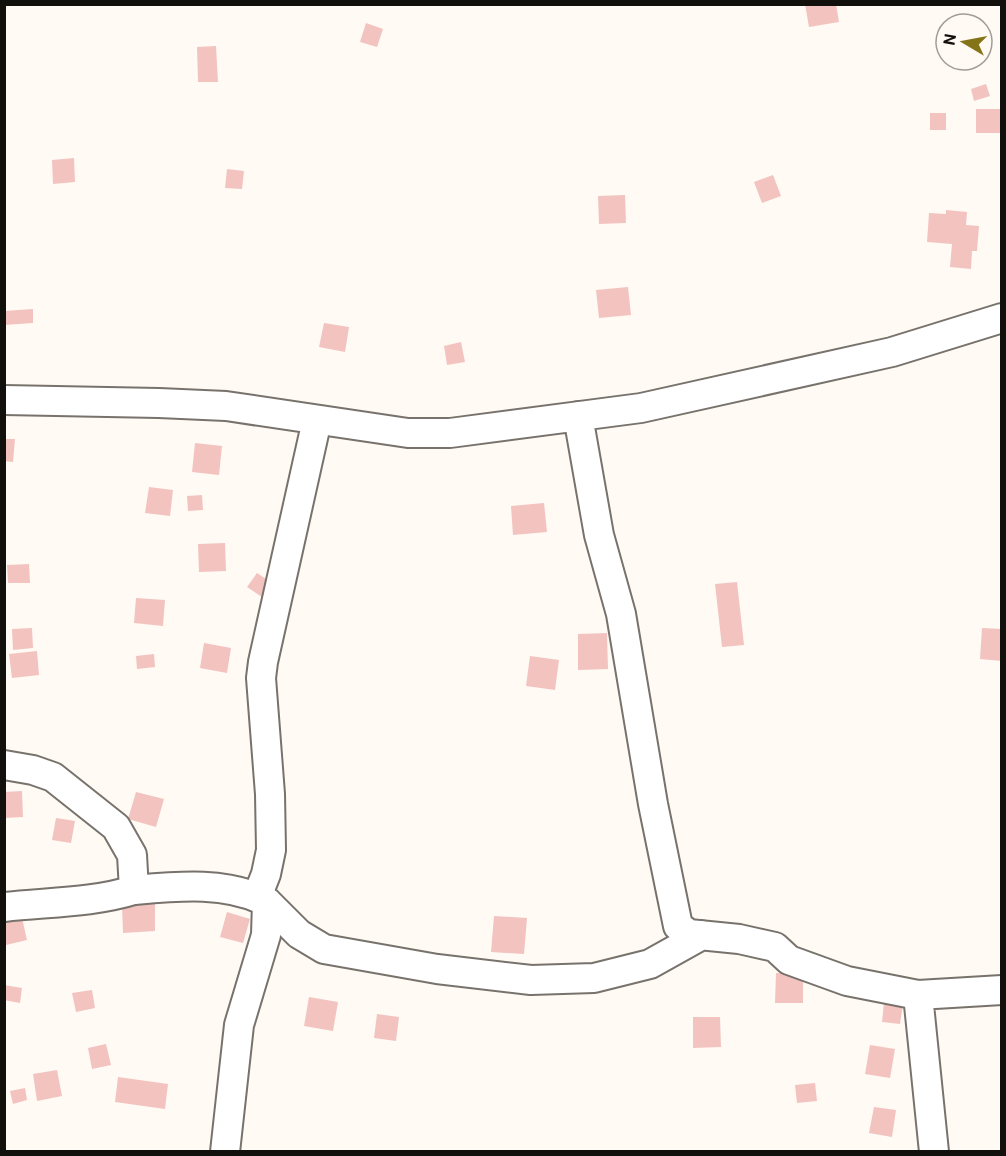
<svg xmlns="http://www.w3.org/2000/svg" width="1006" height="1156" font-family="Roboto,sans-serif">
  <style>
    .building { fill: #f3c3c0 }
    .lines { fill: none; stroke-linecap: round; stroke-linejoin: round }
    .street-casing { stroke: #78726c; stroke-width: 32 }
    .street { stroke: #fff; stroke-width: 28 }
  </style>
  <rect width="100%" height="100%" fill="#fffaf4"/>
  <!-- building -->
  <path class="building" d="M805 4H836L839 22 809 27Z
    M366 23 383 29 377 47 360 42Z
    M216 46 218 82H198L197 47Z
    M986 84 990 96 974 101 971 89Z
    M976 109H1002V133H976Z
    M930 113H946V130H930Z
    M74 158 75 182 53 184 52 160Z
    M227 169 244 171 242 189 225 188Z
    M773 175 781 196 762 203 754 182Z
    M625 195 626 223 599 224 598 196Z
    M946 210 967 212 966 225 979 226 977 251H972L971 269 950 267 952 244 927 242 929 213 946 214Z
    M628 287 631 315 599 318 596 290Z
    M33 309V323L4 325V311Z
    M324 323 349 327 345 352 319 347Z
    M461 342 465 362 447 365 444 346Z
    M4 439H15L13 462 4 461Z
    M195 443 222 446 219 475 192 472Z
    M149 487 173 490 170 516 145 513Z
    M202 495 203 510 188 511 187 496Z
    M544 503 547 532 513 535 511 506Z
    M225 543 226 571 199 572 198 544Z
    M29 564 30 583H8L7 565Z
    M257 573 272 583 262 597 247 587Z
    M737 582 744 645 722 647 715 584Z
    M136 598 165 600 163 626 134 623Z
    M32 628 33 648 13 650 12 629Z
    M982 628 1002 629V661L980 659Z
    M607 633 608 669 578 670V634Z
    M204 643 231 648 227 673 200 668Z
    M37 651 39 675 12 678 9 654Z
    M154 654 155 667 137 669 136 656Z
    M530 656 559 660 555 690 526 686Z
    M22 791 23 817 4 818V792Z
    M136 792 164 799 156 827 128 819Z
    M56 818 75 821 71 843 52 840Z
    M155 903V931L123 933 122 904Z
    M227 912 250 919 243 943 220 937Z
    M494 916 527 918 524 954 491 952Z
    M22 918 27 940 6 945 4 922Z
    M776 973 803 974V1003H775Z
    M4 985 22 988 20 1003 4 1000Z
    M92 990 95 1008 76 1012 72 993Z
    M309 997 338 1002 333 1031 304 1026Z
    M884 1002 903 1004 900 1024 882 1022Z
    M377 1014 399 1017 396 1041 374 1038Z
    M693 1017H720L721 1047 693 1048Z
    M106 1044 111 1065 92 1069 88 1048Z
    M870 1045 895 1049 890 1078 865 1074Z
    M57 1070 62 1096 37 1101 33 1074Z
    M118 1077 168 1084 165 1109 115 1102Z
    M815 1083 817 1101 797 1103 795 1085Z
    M25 1088 27 1100 13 1104 10 1091Z
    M874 1107 896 1110 892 1137 869 1133Z"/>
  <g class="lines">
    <defs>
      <path id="street" d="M4 400 159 403 226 406 408 433H450L641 408 892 352 1002 318
        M578 416 599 535 621 614 653 804 678 926 689 934 739 939 775 947 789 960 847 981 918 995 1002 990
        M4 765 33 770 53 777 116 827 132 855 134 890C178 886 227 881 267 902L266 935 239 1025 225 1152
        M257 897 266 874 271 850 270 794 261 678 263 662 317 420
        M267 902 299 934 324 949 437 969 531 980 594 978 650 964 702 935
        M4 907C48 902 92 903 134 890
        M918 995 934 1152"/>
    </defs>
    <!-- street casing -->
    <use href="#street" class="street-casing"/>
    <!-- street -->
    <use href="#street" class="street"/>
  </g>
  <!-- border -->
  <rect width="1006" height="1156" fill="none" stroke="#12100d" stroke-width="12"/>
  <!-- north arrow -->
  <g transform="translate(964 42) rotate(280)"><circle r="28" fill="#fffaf4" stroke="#a09c98" stroke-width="1.5"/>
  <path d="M0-4.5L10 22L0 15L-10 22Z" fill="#857417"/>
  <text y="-9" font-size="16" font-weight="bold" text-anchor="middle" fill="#12100d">N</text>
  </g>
</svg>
